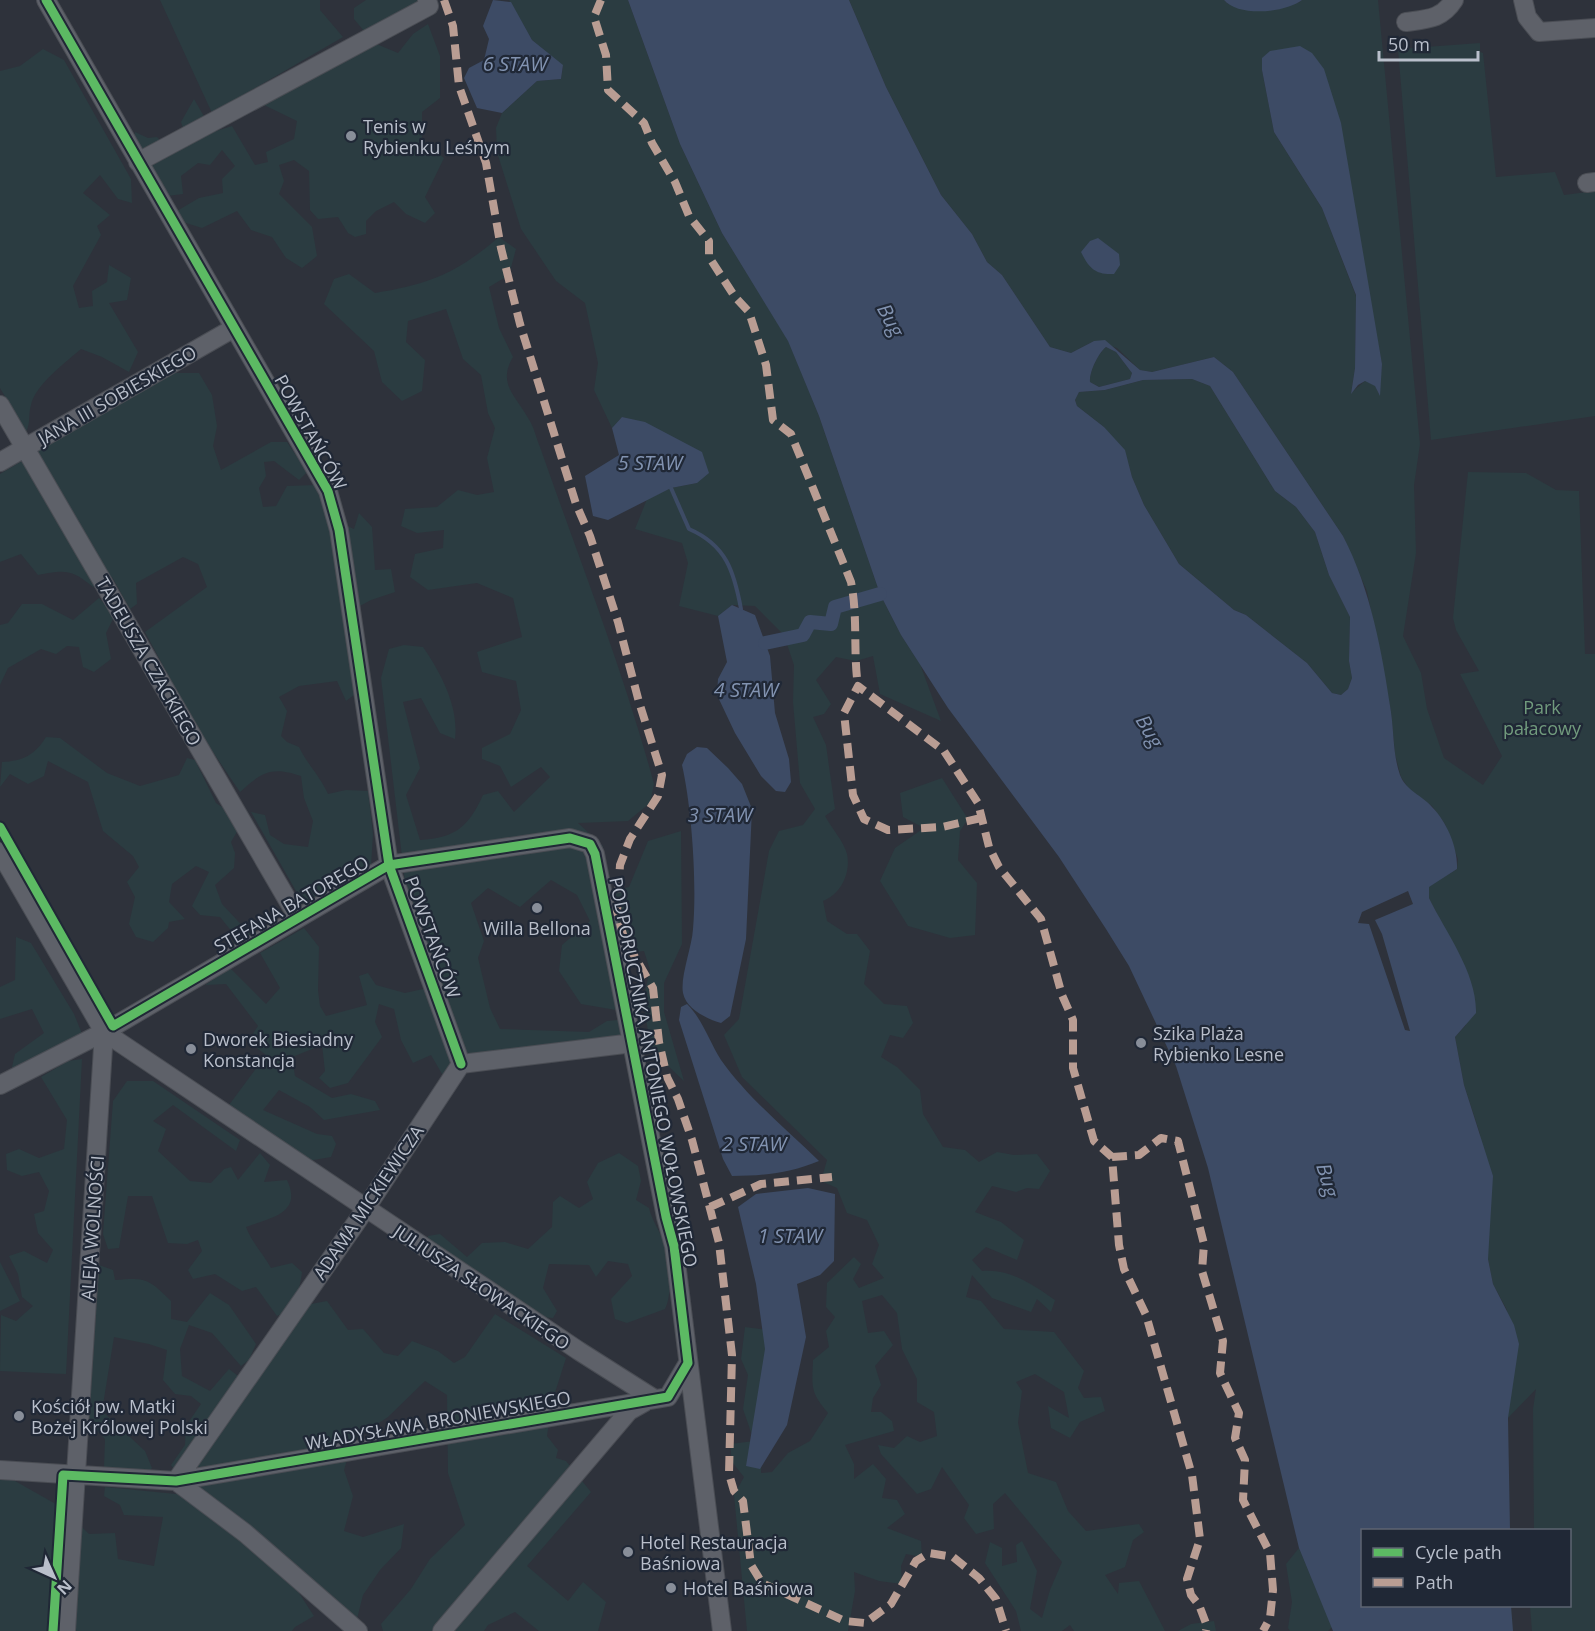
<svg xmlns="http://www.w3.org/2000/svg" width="1595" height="1631" font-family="'Open Sans',sans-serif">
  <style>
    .green { fill: #2b3c41; fill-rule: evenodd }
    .water { fill: #3d4b65; fill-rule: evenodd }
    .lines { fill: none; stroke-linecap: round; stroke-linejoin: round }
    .stream { stroke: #3d4b65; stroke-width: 4 }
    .canal { stroke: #3d4b65; stroke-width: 14 }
    .minor-casing { stroke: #4a4d54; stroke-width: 20 }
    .minor { stroke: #5e6169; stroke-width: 18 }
    .quiet { stroke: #b99d93; stroke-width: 8; stroke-dasharray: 15 8; stroke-linecap: butt }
    .cycleway-casing { stroke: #202836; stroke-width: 13 }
    .cycleway { stroke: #5cba63; stroke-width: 9 }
    .poi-dot { fill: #888e99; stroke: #202836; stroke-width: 2 }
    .labels { text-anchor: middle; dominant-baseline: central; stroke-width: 4.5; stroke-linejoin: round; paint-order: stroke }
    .poi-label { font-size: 18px; fill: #b9bfcb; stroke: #202836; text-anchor: start }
    .street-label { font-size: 18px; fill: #b9bfcb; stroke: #202836 }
    .park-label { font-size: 18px; fill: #719b7d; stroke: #202836 }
    .water-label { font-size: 20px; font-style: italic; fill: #8293b1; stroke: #202836 }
  </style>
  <rect width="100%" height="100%" fill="#2e323b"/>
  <!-- green -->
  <path class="green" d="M160 0H320V10L343 37 212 113Z
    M366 0H421V1L364 31 354 19V8Z
    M509 0H628L680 144 722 233 788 340 819 416 880 594 901 635 920 664 941 721 880 694 873 656 856 661 836 657 816 680 831 704 824 714 813 717 826 745 835 809 825 816C831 827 844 842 847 854 851 873 841 894 823 901L827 921 847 934H857L870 951 864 984 884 1004 907 1006 913 1023 903 1038 890 1035 881 1057 897 1067 920 1090 923 1114 943 1147 965 1150 979 1162 997 1152 1014 1155 1037 1154 1050 1171 1039 1189 1027 1188 1016 1192 992 1186 975 1212 1001 1222 1024 1240 1017 1260 986 1247 972 1260 982 1271C1009 1268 1034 1285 1055 1300L1051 1312 1037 1299 1031 1312 992 1298 972 1275 966 1297 981 1301 1004 1329 1054 1332 1084 1371 1078 1388 1084 1398 1101 1397 1105 1411 1080 1422 1070 1438 1051 1428 1048 1406 1069 1418 1064 1392 1035 1374 1016 1382 1022 1391 1018 1423 1028 1473 1056 1482 1068 1511 1086 1531 1139 1524 1144 1532 1133 1540 1125 1567 1105 1575 1118 1594 1119 1583 1139 1581 1165 1631H1074L1070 1625 1062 1631H1021L1016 1611 985 1563 990 1542 1002 1548V1566L1017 1562 1016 1545 1022 1541 1037 1571 1030 1609 1042 1618 1050 1590 1062 1562 1005 1493 993 1504 994 1529 976 1534 964 1518 969 1505 942 1467 931 1489 917 1494 881 1454 878 1445 894 1448 907 1436 920 1442 937 1436 934 1412 917 1402V1379L902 1349 897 1313 882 1295 862 1301 868 1333 884 1331 893 1345 875 1366 881 1385 873 1398 871 1412H881L892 1421 894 1431 845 1445 854 1464V1479L873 1464 886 1479 882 1498 897 1500 905 1514 887 1528 921 1541 922 1557 906 1554 901 1566 902 1584 879 1581 854 1572 855 1591 848 1631H747L734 1495 744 1477 732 1462 730 1444 754 1441 743 1409 748 1375 741 1359 745 1327 774 1331 763 1427 761 1473 772 1472 788 1453 810 1441 828 1413C810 1392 812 1387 813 1360L829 1347 826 1331 835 1317 826 1307 827 1283 854 1257 861 1264 853 1279 859 1288 884 1278 872 1264 879 1245 867 1220 847 1213 837 1188 821 1181 827 1160 742 1077 724 1035 739 1019 769 851 779 831 803 825 815 809 800 783 793 702 794 665 784 635 755 606 732 605 718 616 679 606 688 563 682 543 635 529 647 499 671 488 697 483C674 444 670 427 622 417L612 428 594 390 598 363 585 303 556 281 521 229 497 152 496 128 502 113 537 81 561 79 563 66 532 40Z
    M849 0H1224L1228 4 1298 3 1302 0H1378L1420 444 1414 485 1416 553 1403 636 1421 673 1427 709 1444 758 1483 785 1502 756 1460 674 1479 671 1456 630 1453 618 1468 472 1526 473 1556 490 1579 491 1585 654H1595V1631H1532L1530 1606H1570V1530H1534L1533 1409 1536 1389 1508 1418 1507 1310 1493 1284 1488 1259 1480 1134 1464 1085 1455 1037 1466 1025 1441 922 1429 898 1428 887 1457 869 1458 859 1445 824 1432 806 1409 789 1401 777 1395 754 1391 712 1367 591 1343 536 1233 372 1214 357 1152 372 1140 370 1117 348 1094 341 1071 353 1050 347 1002 275 987 262 972 234 941 195 886 87ZM1262 70 1373 317 1382 364 1379 394 1375 385 1365 381 1351 393 1355 368 1356 296 1322 208 1274 132Z
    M428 24 440 56V98L422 112V140L444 158 425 197 435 213 425 223 406 214 394 202 376 211 366 221V234L355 237 348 233 338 217 318 219 310 210 309 171 294 160 279 165 284 181 279 194 312 227 317 256 302 268 286 258 272 237 251 230 237 211 202 228 186 223 177 211 199 198 223 193 222 179 235 166 222 150 210 165 198 163 181 176 183 194 167 196 134 142 135 132 148 138 157 137 172 154 188 143 181 122 194 99 213 132 232 126 255 165 268 162 266 152 294 139 297 121 264 105 293 85 374 43 398 53 413 34Z
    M1480 43V52L1483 53 1496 177 1555 172 1564 195 1595 191V416L1431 440 1398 49Z
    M43 49 64 60 131 179 132 203 118 199 100 175 83 193 110 215 97 226 101 235 73 286 79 308 93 306 92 291 107 282 109 265 131 278 127 300 109 303 138 352 129 372 102 357 81 349C66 362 35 385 31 405 28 415 31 422 26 432L0 388V71L20 66Z
    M499 237 516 249 509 275 489 287 499 328 513 357C497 384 516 396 528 418 534 426 536 438 540 447 579 559 623 669 654 784L650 803 628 821 578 823 603 846 605 893 629 887 648 841 681 831 682 944 664 983V1012L684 1081 651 1050 643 1000 650 970 644 951 617 954 616 1010 581 1004 559 971 562 945 590 921 577 895 551 880 520 907 488 888 471 903 484 941 478 958 490 1008 500 1029 589 1032 607 1021 618 1020 624 1039 471 1057 445 1079 431 1055 413 1063 401 1040 394 1009 379 1004 375 1022 382 1037 348 1083 330 1088 319 1078 325 1071 322 1045 292 1057 295 1076 332 1098 351 1094 375 1101 380 1110 324 1120 310 1107 279 1090 263 1110 317 1134 332 1136 336 1144 331 1157 308 1161 239 1116 229 1105 266 1055 248 1041 258 1026 226 984 205 985 230 968 266 1004 280 988 260 953 304 928 319 947 318 990 320 1006 326 1016 367 1005 359 976 368 973 376 985 405 993 441 985 405 882 381 678 389 649 404 645 423 647C441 673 459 707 455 739L440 733 421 698 403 702 420 768 406 795 420 840C456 838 469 826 483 795L498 791 514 812 550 777 541 767 511 787 500 766 482 759V748L510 734 521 710 516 681 482 672 477 652 522 637 513 598 477 583 428 590 410 577 415 554 443 548 444 530 417 533 401 526 405 509 437 507 458 490 477 495 494 492 487 458 495 428 488 413 481 375 463 359 446 309 408 321 406 342 425 360 422 391 402 401 382 382 374 351 324 304 334 279 349 274 375 293C430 284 457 273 499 237Z
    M1106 347 1116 352 1132 373 1130 379 1099 387 1090 382C1089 372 1099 352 1106 347Z
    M171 373H199L212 395 217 426 213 446 221 470 271 442H287L307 472 299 480 274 461 264 462 266 476 259 488 263 507 276 506 287 486 316 485 347 526 354 529 359 513 372 527 375 570 391 569 395 592 371 600 345 614 354 695 346 701 337 681 299 686 279 697 287 711 281 736 287 742 299 747C307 764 320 776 328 794L346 790 368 791 373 834 371 866 342 880 304 905 251 812 265 815 270 835 284 844 308 847 313 821 304 798 301 776C271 766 262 772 240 792L196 727 145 632 207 587 198 564 183 557 136 583 137 604 130 609 112 577 93 587C71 569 65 570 38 575L21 554 0 562V474Z
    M1192 379 1210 386 1275 491 1296 507 1315 532 1329 575 1350 617 1349 661 1352 678 1348 689 1341 695 1332 693 1307 663 1246 615 1234 610 1179 564 1144 505 1132 477 1128 462 1104 427 1077 406 1075 400 1079 392 1105 390 1143 380Z
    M99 598 115 615 106 633 111 659 94 672 83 667 79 647 67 646 56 654 41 649 8 668 0 685V625L8 623 22 604H42L73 620Z
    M46 737 60 738 107 773 140 786 179 775 187 758 195 760 216 803 228 811 238 830 231 842 235 853 234 868 215 885 222 904 251 935 243 942 234 944 233 933 220 917 200 915 192 906 209 872 196 866 172 884 169 902 185 919 169 922 168 928 153 942 136 937 129 924 135 897 127 882 139 867 133 856 103 831 88 782 48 761 44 776 28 784 10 774 0 787 2 762C23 761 35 755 46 737Z
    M942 778 968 819 960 831 958 860 977 883 975 935 950 938 908 926 880 881 895 848 924 828 903 817 900 793Z
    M16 937 31 943 74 1014 83 1036 17 1071 12 1067 15 1054 44 1033 32 1009 0 1019V987L15 980Z
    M82 1059 66 1374 0 1371 1 1315 16 1321 33 1306 22 1297 18 1274 9 1256 24 1251 47 1263 53 1250 38 1233 34 1214 44 1211 49 1191 39 1172 22 1176 7 1170 6 1154 19 1149 39 1158 64 1149 67 1120 41 1077 68 1061Z
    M127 1081H153L240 1140 236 1151 173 1105 153 1121 166 1129 158 1151 190 1181 211 1183 224 1169 231 1167 238 1180 260 1153 270 1165 264 1182 287 1180C303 1214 270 1218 246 1227 252 1243 263 1253 271 1268L292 1263 302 1272C300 1289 295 1309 277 1316L256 1287 242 1291 215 1274 193 1279 188 1270 202 1251 198 1240 187 1244 168 1243 152 1196H128L119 1248 108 1249 103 1234 113 1101Z
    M619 1153 638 1166 641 1181 636 1200 649 1208C652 1221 660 1231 664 1243 670 1262 673 1292 665 1309L627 1323 615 1319 611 1299 632 1276 628 1264 608 1261 596 1277 589 1265 549 1264 543 1288 557 1311 553 1318 542 1317 426 1244 428 1236 440 1234 467 1257 482 1243 505 1242 528 1249 552 1227 553 1202 560 1196 579 1208 593 1199 587 1182 598 1163Z
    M0 1262 20 1301 0 1311Z
    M99 1265 113 1270 115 1280C146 1277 149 1279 171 1301V1319L187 1322 210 1293 229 1305 256 1344 249 1360 241 1366 212 1333 189 1325 180 1349 182 1376 210 1391 229 1369 238 1376 175 1471 171 1465 185 1445 186 1426 201 1404 191 1396 175 1394 163 1380 167 1350 149 1344 114 1337 102 1411 145 1451 152 1468 146 1475 122 1472 104 1467 105 1439 89 1422Z
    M327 1301 348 1330 363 1329 384 1353 398 1356 412 1341 438 1351 454 1363 465 1357 495 1314 566 1358 552 1402 547 1436 558 1450 556 1458 566 1461 591 1492 527 1566 568 1601 583 1582 606 1602 598 1631H539L515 1612 488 1625 484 1631H383L381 1624 411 1589 430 1559 465 1525 448 1473 447 1395 425 1381 388 1417 353 1440 344 1470 353 1496 344 1531 363 1537 404 1524 401 1548 380 1570 363 1595 357 1619 316 1583 297 1590 314 1616 295 1627 292 1631H0V1476L8 1477 61 1507 89 1534 115 1533 118 1559 154 1566 163 1517 124 1515 120 1505 104 1496 105 1487 176 1494 198 1458 311 1304Z
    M1299 1548 1332 1627 1328 1631H1290L1288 1628 1292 1602 1286 1564Z
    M1214 1621 1216 1631H1178L1191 1624Z"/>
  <!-- water -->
  <path class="water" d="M493 0 511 2 532 40 563 65 561 79 537 81 502 113 477 108 464 78 469 68 484 60 489 39 483 26Z
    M628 0H849L886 87 941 195 972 234 987 262 1002 275 1050 347 1071 353 1094 341 1105 340 1140 370 1152 372 1214 357 1233 372 1343 536C1371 590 1382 652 1391 712 1394 733 1393 755 1400 775 1406 791 1422 795 1432 807 1447 822 1458 848 1457 869L1429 887V898C1446 933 1477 973 1476 1013L1455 1037 1464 1085 1493 1176 1488 1259 1493 1284 1514 1325 1519 1344 1508 1418 1510 1530H1362V1606H1511L1513 1631H1333L1299 1548 1208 1168 1176 1066 1129 966 1106 929 1059 857 948 708 901 635 880 594 819 416 788 341 722 233 680 144ZM1106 347 1116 352 1132 373 1130 379 1099 387 1090 382C1089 372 1099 352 1106 347ZM1192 379 1210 386 1275 491 1296 507 1315 532 1329 575 1350 617 1349 661 1352 678 1348 689 1341 695 1332 693 1307 663 1246 615 1234 610 1179 564 1144 505 1132 477 1125 450 1104 427 1077 406 1075 400 1079 392 1105 390 1143 380ZM1408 891 1413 904 1375 920 1382 934 1410 1031 1405 1030 1369 924 1358 923 1362 912Z
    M1224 0H1302C1285 13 1238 17 1224 0Z
    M1300 46 1312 53 1324 69 1341 123 1382 364 1380 396 1375 386 1365 381 1358 385 1351 394 1355 368 1356 295 1322 208 1274 132 1262 70V58L1270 51Z
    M1098 238 1119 254 1120 265 1114 274C1095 275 1089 268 1081 252L1090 241Z
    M622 417 645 422 702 452 709 473 697 483 671 488 608 520 593 516 585 476 619 455 612 428Z
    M732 605 755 615 770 656 775 713 789 759 791 782 785 792 776 791 761 776 735 733 717 695 718 679 727 662 718 616Z
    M697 747 707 748 728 768 742 784 752 809 746 939 730 1016 721 1023C707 1019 686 1009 683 993 680 977 692 947 693 929 697 885 692 809 682 765L687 754Z
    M687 1004C703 1020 709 1041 721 1060 748 1098 786 1129 819 1161 790 1173 764 1176 732 1176L723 1159 679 1020 681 1007Z
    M808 1188 835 1194 834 1261 820 1275 797 1284 806 1337 787 1425 760 1469 746 1466 765 1349 756 1284 738 1207 756 1194Z"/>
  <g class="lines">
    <!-- stream -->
    <path class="stream" d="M671 488 689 529C726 545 734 571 741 609"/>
    <!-- canal -->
    <path class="canal" d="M765 643 803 635 810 622 831 624 835 607 880 594"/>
    <defs>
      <path id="minor" d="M46 0 328 491 339 530 389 865 461 1064
        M1523 0 1527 17 1539 32 1595 28
        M1406 22C1428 19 1442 19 1454 0
        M138 162 429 6 427 0
        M1587 183 1595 182
        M0 405 298 918
        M0 462 234 328
        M0 852 104 1032 66 1631
        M104 1032 579 1351 653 1398
        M0 1085 104 1032 389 865 570 838 590 844 595 854 666 1217 674 1246 722 1631
        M0 1470 176 1481 245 1533 358 1631
        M176 1481 358 1220 461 1064 633 1043
        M176 1481 668 1397 688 1363
        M442 1631 629 1411 645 1402"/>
    </defs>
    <!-- minor casing -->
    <use href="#minor" class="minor-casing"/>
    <!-- minor -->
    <use href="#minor" class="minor"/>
    <!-- quiet -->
    <path class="quiet" d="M444 0 453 26 459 86 486 163 501 248 520 324 576 504 590 536 618 622 639 702 662 775 658 796 630 839 620 865 617 912 624 938 653 988 659 1042 667 1077 678 1099 692 1140 719 1243 732 1355 729 1474 734 1491 743 1501 751 1565 762 1583 845 1621 865 1623 891 1604 916 1561 929 1553 953 1557 979 1578 996 1599 1006 1631
      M601 0 594 17 606 55 608 90 644 123 652 143 675 182 689 216 709 241V257L735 297 749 312 766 365 773 420 791 434 851 582C858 617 853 652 858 686
      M981 818 942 827 888 830 864 819 853 795 844 713 858 686 944 751 978 803 989 847 999 867 1041 919 1062 995 1073 1020V1068L1094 1141 1112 1157 1119 1245 1124 1269 1146 1315 1192 1475 1200 1539 1187 1579 1191 1595 1199 1605 1207 1626 1206 1631
      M1112 1157 1139 1155 1161 1138 1178 1141 1204 1244 1202 1271 1223 1341 1220 1373 1239 1413 1235 1438 1245 1460 1243 1500 1270 1553 1273 1590 1270 1618 1263 1631
      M710 1207 761 1184 832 1177"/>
    <defs>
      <path id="cycleway" d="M46 0 328 491 339 530 389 865 461 1064
        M0 827 113 1026 389 865 570 838 590 844 595 854 666 1217 674 1246 688 1363 668 1397 176 1481 63 1475 53 1631"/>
    </defs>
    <!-- cycleway casing -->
    <use href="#cycleway" class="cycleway-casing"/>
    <!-- cycleway -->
    <use href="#cycleway" class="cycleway"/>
  </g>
  <!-- markers -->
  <g class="poi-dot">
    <circle cx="351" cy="136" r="6"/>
    <circle cx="537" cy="908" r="6"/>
    <circle cx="1141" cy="1043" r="6"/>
    <circle cx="191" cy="1049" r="6"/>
    <circle cx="19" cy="1416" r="6"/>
    <circle cx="628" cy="1552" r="6"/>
    <circle cx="671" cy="1588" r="6"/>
  </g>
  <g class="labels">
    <!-- poi labels -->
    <g class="poi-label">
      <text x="363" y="126">Tenis w<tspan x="363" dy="21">Rybienku Leśnym</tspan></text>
      <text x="537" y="928" text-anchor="middle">Willa Bellona</text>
      <text x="1153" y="1033">Szika Plaża<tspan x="1153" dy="21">Rybienko Lesne</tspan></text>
      <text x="203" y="1039">Dworek Biesiadny<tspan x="203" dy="21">Konstancja</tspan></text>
      <text x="31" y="1406">Kościół pw. Matki<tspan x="31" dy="21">Bożej Królowej Polski</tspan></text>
      <text x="640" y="1542">Hotel Restauracja<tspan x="640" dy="21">Baśniowa</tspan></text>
      <text x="683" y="1588">Hotel Baśniowa</text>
    </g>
    <!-- street labels -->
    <g class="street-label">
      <text transform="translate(117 395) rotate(-30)">JANA III SOBIESKIEGO</text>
      <text transform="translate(311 432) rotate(61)">POWSTAŃCÓW</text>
      <text transform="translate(149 661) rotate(60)">TADEUSZA CZACKIEGO</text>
      <text transform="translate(291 904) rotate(-30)">STEFANA BATOREGO</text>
      <text transform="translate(433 937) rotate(70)">POWSTAŃCÓW</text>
      <text transform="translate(654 1072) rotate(79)">PODPORUCZNIKA ANTONIEGO WOŁOWSKIEGO</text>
      <text transform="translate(368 1202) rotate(-56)">ADAMA MICKIEWICZA</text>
      <text transform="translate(92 1228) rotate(-86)">ALEJA WOLNOŚCI</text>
      <text transform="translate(482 1287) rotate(34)">JULIUSZA SŁOWACKIEGO</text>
      <text transform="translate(438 1420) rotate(-10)">WŁADYSŁAWA BRONIEWSKIEGO</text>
    </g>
    <!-- park labels -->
    <g class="park-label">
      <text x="1542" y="707">Park<tspan x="1542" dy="21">pałacowy</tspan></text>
    </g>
    <!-- water labels -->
    <g class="water-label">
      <text x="515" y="63">6 STAW</text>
      <text transform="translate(891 320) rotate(62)">Bug</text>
      <text x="650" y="462">5 STAW</text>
      <text x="746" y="689">4 STAW</text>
      <text transform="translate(1150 731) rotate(60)">Bug</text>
      <text x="720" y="814">3 STAW</text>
      <text x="754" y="1143">2 STAW</text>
      <text transform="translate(1328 1180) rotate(74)">Bug</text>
      <text x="790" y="1235">1 STAW</text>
    </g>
  </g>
  <!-- legend -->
  <rect x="1361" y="1529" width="210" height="78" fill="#202836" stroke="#5d6472" stroke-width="1.5"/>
  <rect x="1373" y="1548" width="30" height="9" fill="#5cba63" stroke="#5d6472" stroke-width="1.5"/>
  <text x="1415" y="1559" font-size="18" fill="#b9bfcb">Cycle path</text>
  <rect x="1373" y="1578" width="30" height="9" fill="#b99d93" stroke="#5d6472" stroke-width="1.5"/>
  <text x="1415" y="1589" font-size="18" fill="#b9bfcb">Path</text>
  <!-- north arrow -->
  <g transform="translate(54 1577) rotate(135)" stroke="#202836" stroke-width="4.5" paint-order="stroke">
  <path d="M0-4.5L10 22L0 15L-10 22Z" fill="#b9bfcb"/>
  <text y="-9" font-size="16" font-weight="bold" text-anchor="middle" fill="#b9bfcb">N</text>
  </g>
  <!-- scale -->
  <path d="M1379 51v9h99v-9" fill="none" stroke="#b9bfcb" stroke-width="3"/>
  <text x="1388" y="51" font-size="18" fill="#b9bfcb" stroke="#202836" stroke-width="4.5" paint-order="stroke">50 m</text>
</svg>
